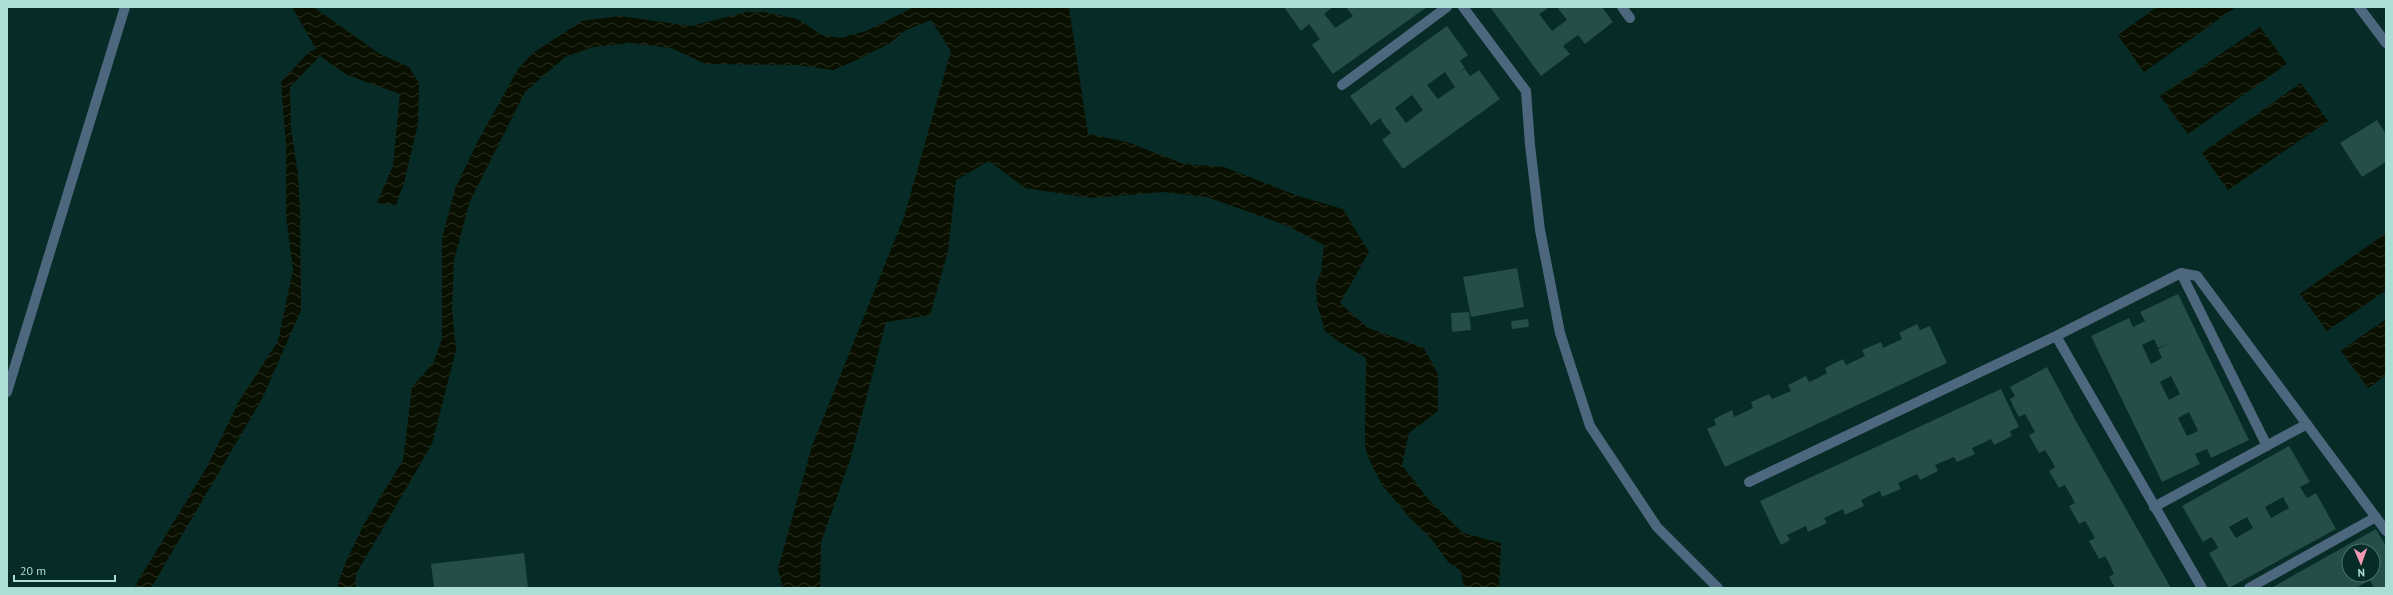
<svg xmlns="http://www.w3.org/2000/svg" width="2393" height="595" font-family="'PT Sans',sans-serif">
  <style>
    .water { fill: url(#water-waves) }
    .building { fill: #244e47; fill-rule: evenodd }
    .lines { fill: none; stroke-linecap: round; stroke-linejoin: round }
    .minor { stroke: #4d687e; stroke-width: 10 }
  </style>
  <defs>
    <pattern id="water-waves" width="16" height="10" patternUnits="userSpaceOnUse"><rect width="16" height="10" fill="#0a1000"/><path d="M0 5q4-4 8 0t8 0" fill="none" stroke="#2b3224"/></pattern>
  </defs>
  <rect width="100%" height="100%" fill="#072b26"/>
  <!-- water -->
  <path class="water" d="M292 7H313L380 54 409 67 419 83 418 124 404 183 396 205 377 203 393 166 400 94 347 75 320 56 290 87 291 129 298 174 300 209 301 310 263 397 151 588H134L208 465 238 403 278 341 293 270 286 216V145L281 82 309 52 316 49Z
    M914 7H1069L1088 134 1127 142 1184 164 1224 167 1298 196 1343 209 1369 252 1340 303 1368 328 1424 348 1438 374V411L1409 433 1402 465 1429 500 1463 533 1501 543 1499 588H1464L1461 571 1448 562 1429 536 1410 518 1382 485 1368 457 1365 446 1366 358 1339 342 1325 331 1317 304 1316 284 1321 273 1324 245 1288 226 1207 197 1163 192 1091 198 1025 188 989 161 956 180 948 251 930 315 886 322 851 457 821 542 820 588H783L778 569 812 446 904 217 951 51 931 20 904 31 890 43 859 59 833 70 797 65 706 64 671 48 632 43 593 47 565 57 525 92 470 201 454 260 452 309 456 350 432 444 356 574 355 588H338V583L345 564 363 526 403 460 412 387 433 363 442 339V238L455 189 478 141 518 69 534 52 582 21 619 16 691 26 747 12H764L797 19 822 35 840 38 866 31Z
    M2157 7H2236L2144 72 2118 35Z
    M2260 27 2287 64 2188 134 2160 96Z
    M2301 83 2328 121 2228 190 2202 153Z
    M2386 233V290L2327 331 2300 294Z
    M2386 319V375L2368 388 2341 351Z"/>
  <!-- building -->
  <path class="building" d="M1284 7H1333L1324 14 1330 21 1324 25 1330 21 1335 28 1353 16 1346 7H1427L1333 74 1312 45 1320 39 1315 32 1309 24 1301 31Z
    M1490 7H1546L1547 9 1539 14 1552 31 1567 20 1557 7H1602L1613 22 1585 44 1578 35 1571 40 1563 46 1570 54 1541 76Z
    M1447 26 1468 55 1460 61 1465 68 1459 73 1465 69 1470 76 1479 70 1500 99 1403 169 1382 140 1391 133 1385 126 1380 118 1371 125 1350 96ZM1445 72 1455 87 1438 99 1427 85ZM1412 95 1423 110 1406 123 1395 108Z
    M2377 120 2386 134V162L2362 177 2340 143Z
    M1517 268 1524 307 1471 317 1463 277Z
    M2178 294 2249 440 2211 458 2207 449 2195 454 2200 464 2162 482 2091 336 2129 318 2133 327 2145 321 2140 312ZM2154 339 2158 348 2172 342 2158 349 2162 358 2151 364 2142 345ZM2171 376 2180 394 2169 400 2160 382ZM2189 412 2198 431 2187 436 2178 418Z
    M1469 312 1471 330 1452 332 1451 313Z
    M1528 319 1529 327 1512 329 1511 321Z
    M1917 324 1920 330 1930 326 1947 363 1725 467 1707 429 1716 425 1714 419 1732 410 1734 417 1753 408 1751 402 1769 394 1772 399 1791 391 1788 385 1806 376 1809 382 1818 378 1827 373 1825 368 1843 359 1846 365 1865 356 1862 350 1881 342 1883 348 1902 339 1899 333Z
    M2047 367 2076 421 2171 588H2115L2109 577 2114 574 2110 565 2105 556 2099 559 2089 541 2095 538 2090 529 2085 521 2079 524 2069 506 2075 503 2065 485 2059 488 2049 471 2055 467 2050 458 2045 450 2039 453 2029 435 2035 432 2025 414 2019 417 2014 408 2010 399 2015 396 2010 387Z
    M2001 389 2019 427 2010 431 2012 436 1994 445 1991 439 1981 444 1972 448 1975 454 1957 462 1954 457 1935 465 1938 471 1920 480 1917 474 1898 483 1901 489 1882 497 1880 491 1861 500 1864 506 1855 510 1845 515 1843 509 1824 518 1827 523 1808 532 1806 526 1787 535 1790 540 1781 545 1760 501 1964 406 1969 416 1964 406Z
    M2289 446 2310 482 2300 487 2307 498 2316 493 2336 529 2229 588 2209 553 2218 548 2215 542 2211 537 2203 542 2182 506ZM2283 497 2289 508 2271 518 2265 507ZM2247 517 2253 528 2236 538 2229 527Z
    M2376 529 2386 546V588H2374L2370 580 2356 588H2271ZM2349 551H2373V575H2349Z
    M524 553 528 588H434L431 564Z"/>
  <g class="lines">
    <!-- minor -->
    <path class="minor" d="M1463 7 1526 91 1530 145 1540 230 1560 333 1590 426 1657 527 1718 588
      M1622 7 1630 18
      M2359 7 2386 43
      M1342 85 1447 7
      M2181 273 2267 446
      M2056 336 2202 588
      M7 392 125 7
      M1749 482 2056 336 2181 273 2197 276 2386 531
      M2154 507 2307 424
      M2249 588 2376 517"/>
  </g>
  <!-- border -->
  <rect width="2393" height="595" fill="none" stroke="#added5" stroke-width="16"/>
  <!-- north arrow -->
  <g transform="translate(2361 563) rotate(178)"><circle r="19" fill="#072b26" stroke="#49736c"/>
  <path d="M0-3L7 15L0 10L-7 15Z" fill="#f19ab2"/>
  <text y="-6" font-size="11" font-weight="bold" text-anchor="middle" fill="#added5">N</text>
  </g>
  <!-- scale -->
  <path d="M14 575v6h101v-6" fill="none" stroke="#added5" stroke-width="2"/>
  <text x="20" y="575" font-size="12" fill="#added5" stroke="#072b26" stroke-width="3" paint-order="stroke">20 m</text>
</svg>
